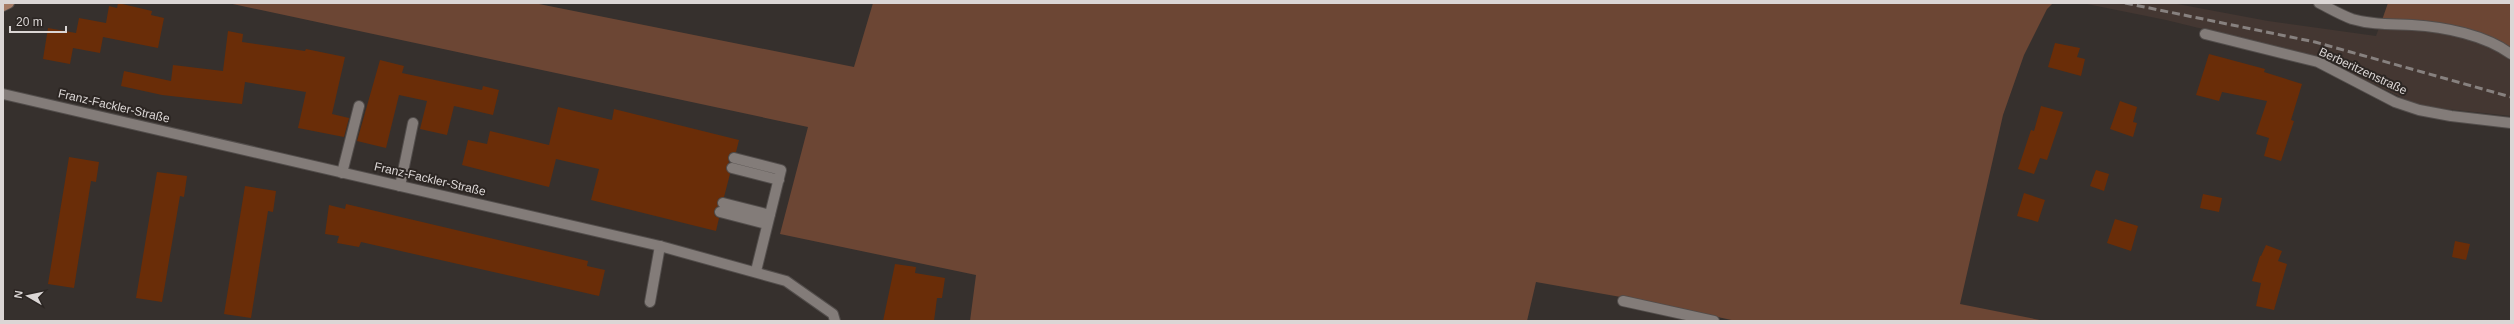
<svg xmlns="http://www.w3.org/2000/svg" width="2514" height="324" font-family="Helvetica,sans-serif">
  <style>
    .built { fill: #443732 }
    .green { fill: #6c4634 }
    .building { fill: #6a2d08 }
    .lines { fill: none; stroke-linecap: round; stroke-linejoin: round }
    .service-casing { stroke: #524d4b; stroke-width: 12 }
    .minor-casing { stroke: #524d4b; stroke-width: 12 }
    .tertiary-casing { stroke: #524d4b; stroke-width: 12 }
    .secondary-casing { stroke: #524d4b; stroke-width: 12 }
    .service { stroke: #837c79; stroke-width: 10 }
    .minor { stroke: #837c79; stroke-width: 10 }
    .tertiary { stroke: #837c79; stroke-width: 10 }
    .secondary { stroke: #a67c66; stroke-width: 10 }
    .rail { stroke: #87817f; stroke-width: 3; stroke-dasharray: 8 4; stroke-linecap: butt }
    .labels { text-anchor: middle; dominant-baseline: central; stroke-width: 4; stroke-linejoin: round; paint-order: stroke }
    .street-label { font-size: 12px; fill: #dbd6d5; stroke: #2c2623 }
  </style>
  <rect width="100%" height="100%" fill="#36302d"/>
  <!-- built -->
  <path class="built" d="M2082 3H2172L2268 21 2376 36 2382 20 2421 19 2457 26 2499 48 2511 59V116L2419 106 2318 57 2166 20Z"/>
  <!-- green -->
  <path class="green" d="M228 3H534L854 67 873 3H2053L2047 9 2024 55 2003 115 1960 304 2045 321H1736L1649 302 1536 282 1527 321H970L976 275 780 234 808 127Z
    M2388 3H2511V59C2476 26 2429 17 2382 20Z"/>
  <!-- building -->
  <path class="building" d="M118 3 152 11 151 15 164 18 158 48 103 37 100 53 73 48 70 64 43 59 48 28 76 33 79 18 106 23 109 6 117 8Z
    M228 31 243 34 242 42 305 51 306 49 345 57 332 114 349 118 344 137 298 128 306 92 245 82 242 104 162 95 121 86 124 71 171 81 173 65 223 71Z
    M2055 43 2080 48 2077 57 2085 59 2081 76 2048 67Z
    M2209 54 2265 69 2264 72 2302 84 2291 120 2294 121 2281 161 2264 156 2269 138 2256 134 2267 101 2222 92 2219 101 2196 95Z
    M380 60 404 66 402 73 482 90 483 86 499 90 493 115 454 106 447 135 420 129 427 101 399 95 386 148 357 141Z
    M2120 101 2137 107 2133 122 2137 123 2133 137 2110 129Z
    M2041 106 2063 112 2047 160 2040 158 2034 174 2018 169 2031 130 2034 131Z
    M558 107 612 120 614 109 739 140 736 152 730 153 728 157 729 162 726 169 730 174 724 197 718 199V206L714 211 715 216 719 218 716 231 591 200 599 169 556 159 549 187 462 165 468 140 487 144 490 131 549 145Z
    M69 157 99 162 96 182 91 181 74 288 48 284Z
    M2096 170 2109 174 2104 191 2090 186Z
    M157 172 187 176 184 197 180 196 162 302 136 298Z
    M245 186 276 191 273 212 268 211 251 318 224 314Z
    M2024 193 2045 200 2038 222 2017 216Z
    M2203 194 2222 198 2219 212 2200 208Z
    M346 204 588 261 587 266 605 270 599 296 361 242 359 247 337 243 339 236 325 234 329 205 345 209Z
    M2115 219 2138 226 2131 251 2107 243Z
    M2455 241 2470 244 2466 260 2452 257Z
    M2266 245 2282 251 2278 261 2287 264 2274 310 2256 306 2261 283 2252 281 2260 256H2261Z
    M895 264 916 267 915 273 945 278 942 298H937L934 321H883Z"/>
  <g class="lines">
    <defs>
      <path id="service" d="M734 158 781 170 756 271
        M732 168 779 180
        M342 173 359 106
        M400 186 413 123
        M723 203 770 215
        M720 212 767 224
        M650 302 660 246"/>
      <path id="minor" d="M2319 3C2329 8 2341 15 2352 19 2372 25 2392 24 2412 25 2445 27 2485 35 2511 54
        M2205 34 2318 62 2395 102 2419 110 2451 116 2511 123
        M1623 301 1714 321"/>
      <path id="tertiary" d="M3 94 660 246 786 281 833 314 835 321"/>
      <path id="secondary" d="M3 6 9 3"/>
    </defs>
    <!-- service casing -->
    <use href="#service" class="service-casing"/>
    <!-- minor casing -->
    <use href="#minor" class="minor-casing"/>
    <!-- tertiary casing -->
    <use href="#tertiary" class="tertiary-casing"/>
    <!-- secondary casing -->
    <use href="#secondary" class="secondary-casing"/>
    <!-- service -->
    <use href="#service" class="service"/>
    <!-- minor -->
    <use href="#minor" class="minor"/>
    <!-- tertiary -->
    <use href="#tertiary" class="tertiary"/>
    <!-- secondary -->
    <use href="#secondary" class="secondary"/>
    <!-- rail -->
    <path class="rail" d="M2125 3 2315 42 2511 97"/>
  </g>
  <g class="labels">
    <!-- street labels -->
    <g class="street-label">
      <text transform="translate(2363 71) rotate(25)">Berberitzenstraße</text>
      <text transform="translate(114 106) rotate(13)">Franz-Fackler-Straße</text>
      <text transform="translate(430 179) rotate(13)">Franz-Fackler-Straße</text>
    </g>
  </g>
  <!-- border -->
  <rect width="2514" height="324" fill="none" stroke="#dbd6d5" stroke-width="8"/>
  <!-- north arrow -->
  <g transform="translate(28 296) rotate(279)" stroke="#2c2623" stroke-width="3" paint-order="stroke">
  <path d="M0-3L7 15L0 10L-7 15Z" fill="#dbd6d5"/>
  <text y="-6" font-size="11" font-weight="bold" text-anchor="middle" fill="#dbd6d5">N</text>
  </g>
  <!-- scale -->
  <path d="M10 26v6h56v-6" fill="none" stroke="#dbd6d5" stroke-width="2"/>
  <text x="16" y="26" font-size="12" fill="#dbd6d5" stroke="#2c2623" stroke-width="3" paint-order="stroke">20 m</text>
</svg>
